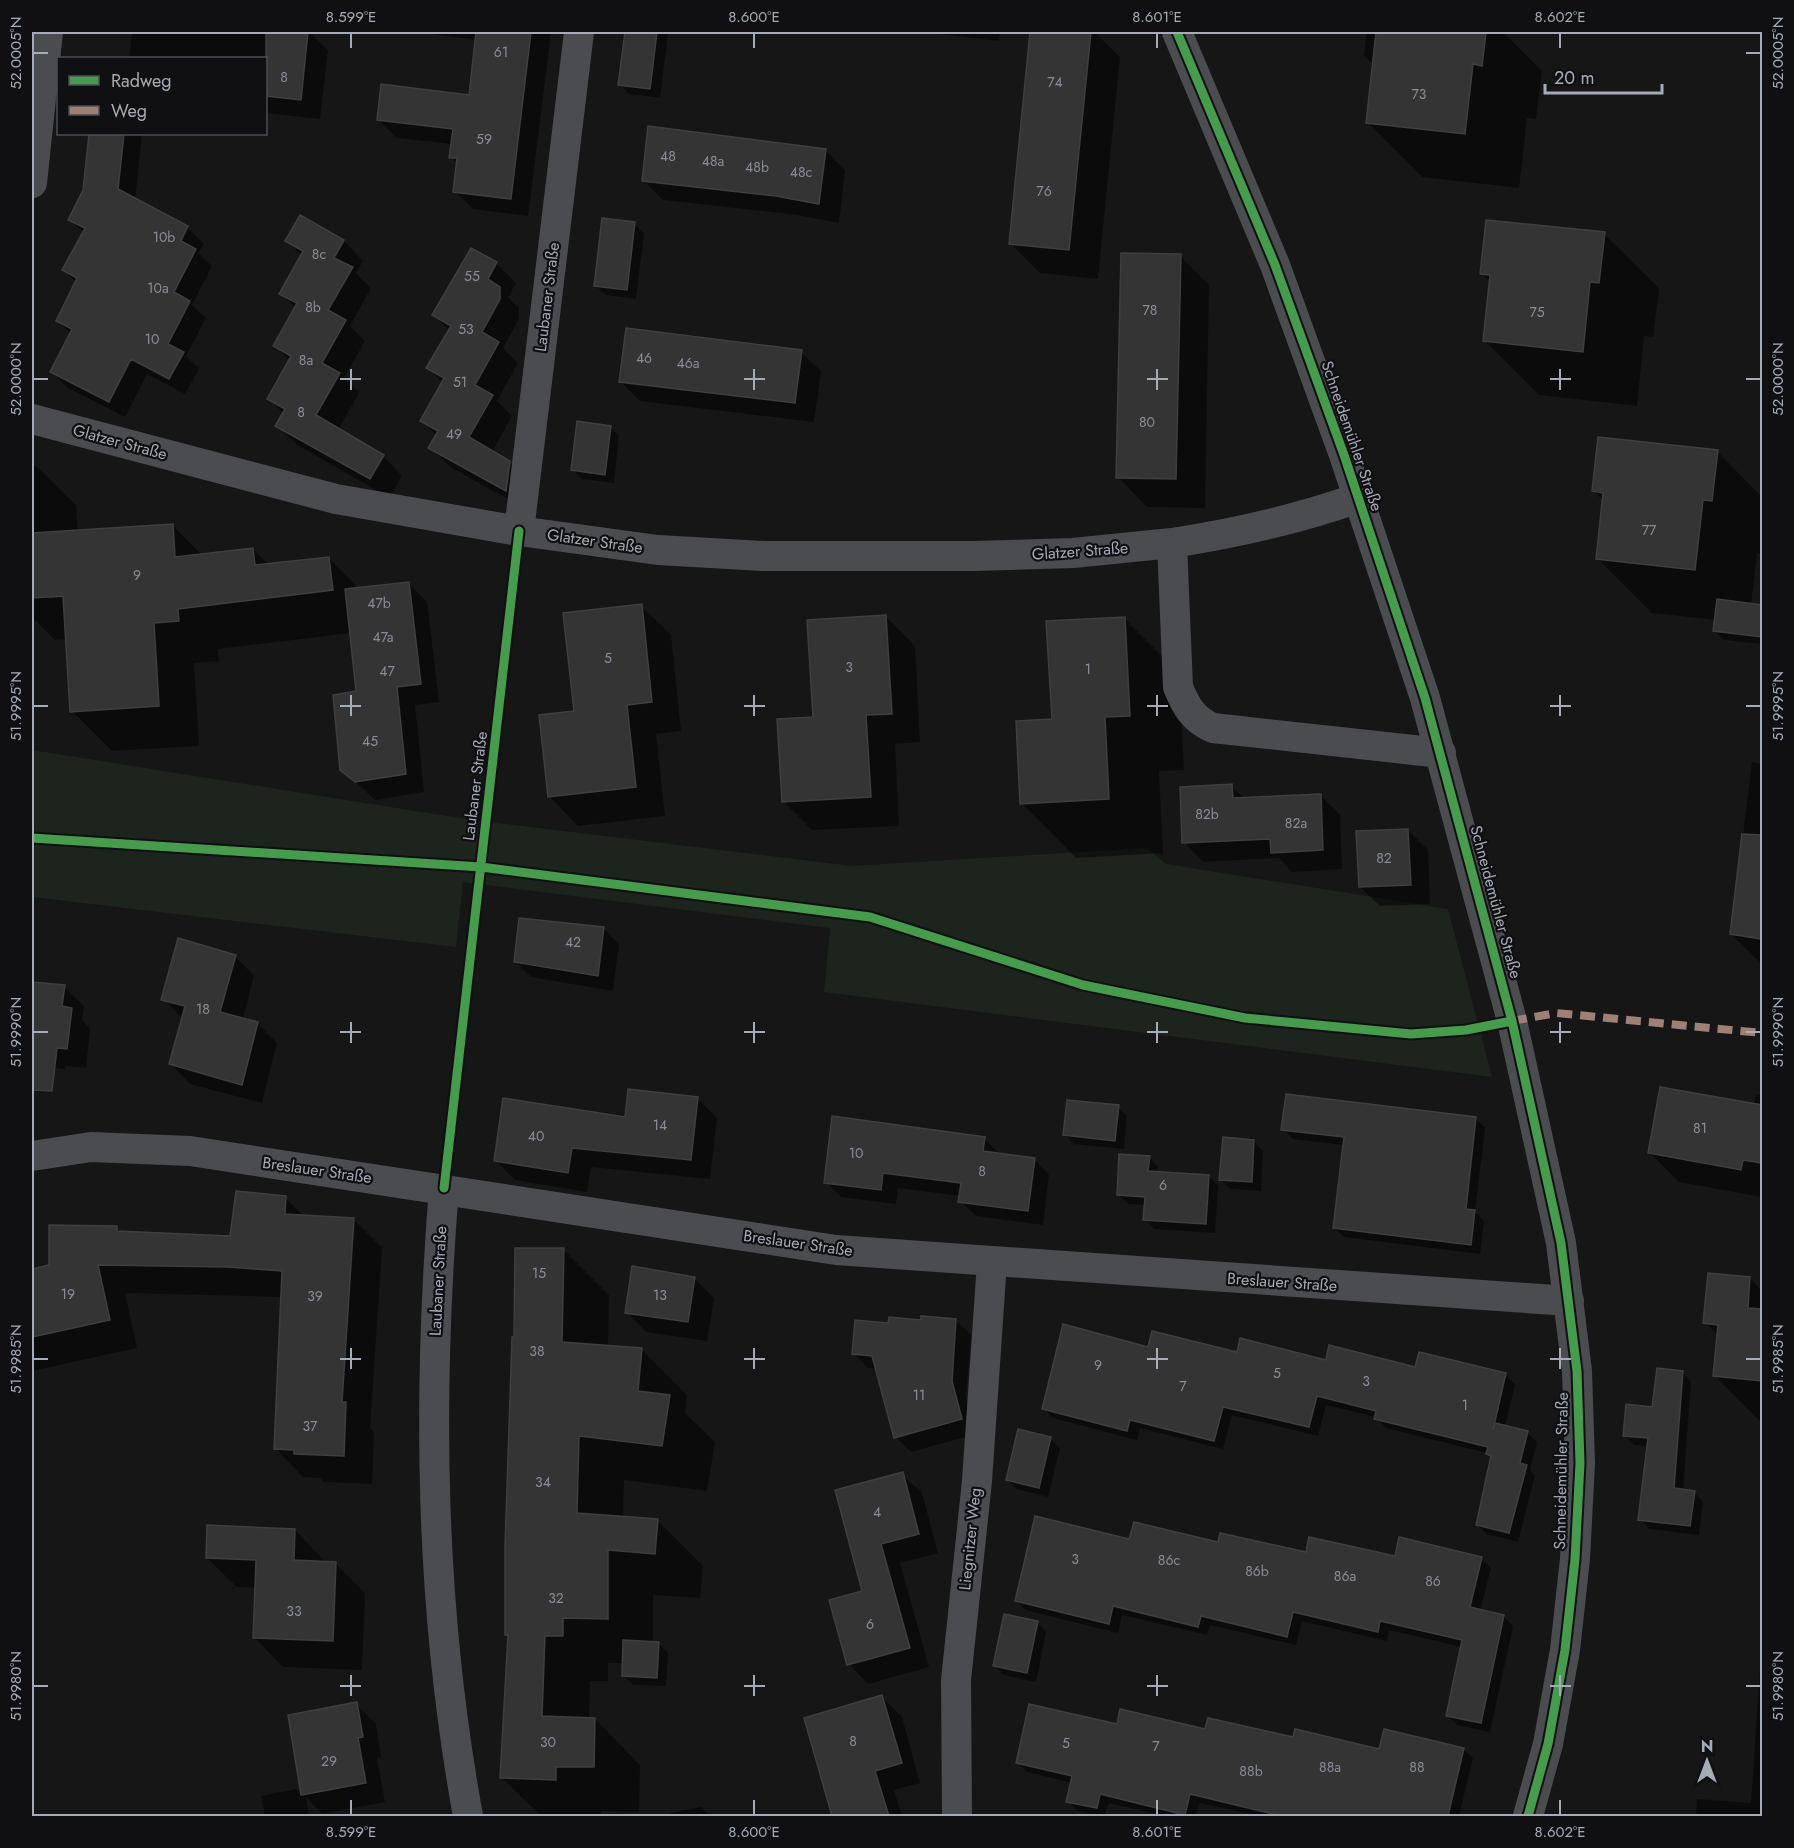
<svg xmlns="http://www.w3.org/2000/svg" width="1794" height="1848" font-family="Jost,sans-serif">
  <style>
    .green { fill: #1c241d }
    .shadow { fill: #0007; fill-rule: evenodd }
    .building { fill: #343435; stroke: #3e3f42; stroke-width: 1.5 }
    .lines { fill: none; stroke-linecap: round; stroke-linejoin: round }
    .minor { stroke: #4a4c4f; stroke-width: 30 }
    .quiet { stroke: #9e8076; stroke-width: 8; stroke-dasharray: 15 8; stroke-linecap: butt }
    .cycleway-casing { stroke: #101012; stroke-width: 13 }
    .cycleway { stroke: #469c4c; stroke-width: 9 }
    .ticks { fill: none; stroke: #a6abb8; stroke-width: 2 }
    .labels { text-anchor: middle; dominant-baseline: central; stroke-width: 4.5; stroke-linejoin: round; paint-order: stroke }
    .number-label { font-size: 14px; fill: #8a8d97 }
    .street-label { font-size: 16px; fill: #a6abb8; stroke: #101012 }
    .neatline { fill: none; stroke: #a6abb8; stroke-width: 2 }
    .ticks-label { font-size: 15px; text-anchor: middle; fill: #a6abb8 }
  </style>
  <rect width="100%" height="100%" fill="#161616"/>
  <!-- green -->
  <path class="green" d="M32 750 472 820 852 866 1147 848 1166 864 1448 909 1492 1077 824 992 830 928 463 882 456 947 32 897Z"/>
  <!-- shadow -->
  <path class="shadow" d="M132 32H309L328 50 320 119 266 113V58H129Z
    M417 32H551L528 216 473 209 455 191 458 164 451 157 452 144 397 138 379 120 470 97 477 40Z
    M626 32H668L660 98 629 94 620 84Z
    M939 32H1000L999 41 941 34Z
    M1032 32H1094L1120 57 1098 279 1040 273 1010 243Z
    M1367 32H1503L1542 71 1536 119 1527 118 1519 188 1422 177 1368 123 1374 65 1364 56Z
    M90 134H142L135 200 188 228 204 244 198 253 212 266 192 305 206 318 186 356 199 369 185 394 147 374 125 417 68 388 52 372 71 334 58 321 76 282 64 270 84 233 70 219 84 190Z
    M825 150 845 170 839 223 797 215 663 200 644 181Z
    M300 217 344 241 363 261 356 273 371 288 350 326 365 341 344 378 359 393 338 430 383 456 402 476 390 498 297 445 277 425 284 414 269 398 290 361 275 346 296 308 281 293 302 256 287 240Z
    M634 224 644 233 636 299 606 295 596 286Z
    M1604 234 1659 288 1653 337 1644 336 1637 406 1539 395 1485 341 1491 283 1481 273Z
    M472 250 496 263 516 283 508 297 519 308V319L503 348 518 363 497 401 512 416 492 452 509 462 529 482 526 509 450 467 430 447 437 436 422 421 443 383 428 368 450 331 434 315Z
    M1180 256 1209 285 1205 508 1147 507 1118 477Z
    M801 352 821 371 814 422 640 401 620 381Z
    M610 427 619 436 614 483 582 479 572 469Z
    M1717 451 1762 497V554H1757L1751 605 1762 606V644L1724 640 1714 630 1716 620 1652 613 1597 558 1603 501 1594 491Z
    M32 465H35L76 505 78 531 172 525 202 555 253 549 269 565 329 558 359 589 408 583 427 602 439 702 415 705 424 792 375 800 342 770 358 693 351 633 218 649 219 661 194 663 199 746 112 751 72 711 67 639 55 640 32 617ZM70 594 71 597 49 599V596Z
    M641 606 671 635 681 731 656 734 665 816 578 826 549 796 576 712Z
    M885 616 915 646 920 742 895 744 899 826 812 830 783 801 814 719Z
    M1124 618 1179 673 1184 770 1159 771 1163 853 1076 858 1022 803 1053 721Z
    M1752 762 1762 764V965L1731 934Z
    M1231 786 1245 799 1320 795 1340 815 1342 869 1292 872 1279 858 1203 862 1184 842Z
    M1408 830 1428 850 1430 904 1380 906 1360 887Z
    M603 928 619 944 613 991 531 977 515 961Z
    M235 956 254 976 243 1019 257 1023 277 1043 262 1103 190 1084 171 1064 183 1019 163 999Z
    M32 983 64 987 84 1006 82 1020 90 1029 86 1068 65 1066V1069L32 1065Z
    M1756 1094 1762 1095V1197L1679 1182 1650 1153 1754 1105Z
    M697 1098 717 1118 710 1179 591 1167 587 1192 515 1180 495 1160Z
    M1118 1107 1127 1116 1124 1149 1074 1144 1064 1134Z
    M1475 1118 1485 1128 1475 1212 1484 1221 1480 1254 1344 1237 1334 1228 1344 1145 1293 1139 1283 1129Z
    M984 1138 1000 1154 1034 1159 1049 1175 1043 1225 976 1216 960 1201 961 1196 898 1188 896 1204 841 1197 826 1182Z
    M1254 1142 1263 1151 1261 1191 1230 1189 1221 1179Z
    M1149 1157 1158 1167V1173L1209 1176 1218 1186 1215 1233 1154 1229 1145 1219 1146 1205 1128 1204 1118 1194Z
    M285 1198 304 1216 353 1219 382 1248 370 1428 374 1432 372 1484 324 1482 320 1478 303 1477 275 1448 282 1297 125 1293 137 1348 32 1371V1270L51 1266 116 1228 121 1232 231 1237Z
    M563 1249 609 1295 608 1347 641 1349 687 1395 685 1413 715 1442 707 1491 624 1480 623 1518 657 1520 703 1566 700 1598 653 1595V1643H658L668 1653 666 1686 633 1685 623 1676 624 1663H608V1681H590L589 1719H595L640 1765 639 1812 601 1811V1816H541L502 1778 509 1638 506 1635 515 1338Z
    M694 1278 714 1298 707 1341 646 1332 627 1312Z
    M1750 1278 1762 1291V1423L1714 1375 1718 1336 1705 1322Z
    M956 1321 971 1335 966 1397 976 1434 911 1452 896 1437 877 1369 868 1368 853 1353 889 1325Z
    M1149 1348 1505 1375 1515 1384 1505 1427 1527 1433 1537 1442 1530 1470 1535 1476 1518 1542 1487 1534 1477 1524 1492 1458 1487 1453 1386 1428 1376 1417 1326 1405 1318 1436 1232 1415 1223 1449 1140 1428 1137 1440 1053 1418 1044 1408Z
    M1682 1372 1691 1382 1683 1491 1694 1492 1703 1502 1699 1535 1649 1529 1640 1519 1649 1446 1634 1445 1624 1435 1653 1409Z
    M1050 1439 1060 1448 1048 1497 1017 1489 1007 1480Z
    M902 1474 922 1493 938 1553 900 1563 929 1667 868 1684 849 1664 864 1592Z
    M295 1530 324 1560V1563L336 1564 365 1593 362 1670 283 1667 254 1637 256 1588 237 1587 207 1558Z
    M1131 1540 1307 1553 1481 1558 1491 1568 1480 1611 1503 1616 1513 1626 1490 1732 1457 1725 1447 1715 1462 1647 1389 1630 1387 1641 1302 1621 1296 1645 1210 1625 1207 1635 1122 1615 1118 1633 1026 1610 1016 1601Z
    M1037 1622 1046 1632 1036 1682 1004 1675 994 1665Z
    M1762 1640V1816H1696L1697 1799 1751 1803Z
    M882 1697 902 1717 920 1783 894 1790 902 1816H833L806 1719Z
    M356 1704 376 1724 381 1757 377 1758 385 1802 322 1814 306 1797 309 1816H265L261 1796 296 1789 303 1796 290 1716Z
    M1118 1726 1206 1730 1381 1751 1463 1749 1473 1758 1459 1816H1260L1199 1803 1196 1816H1166L1109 1803 1104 1816 1077 1811 1068 1801 1072 1783 1027 1772 1017 1762Z
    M701 1807 711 1816H671L670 1813Z"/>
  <!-- building -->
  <path class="building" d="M266 32H308L301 100 266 96Z
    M476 32H531L511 199 453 192 457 158H449L453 129 377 120 381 84 469 95Z
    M625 32H657L650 89 618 85Z
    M1030 32H1091L1069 250 1009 244Z
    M1376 32H1486L1482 66 1473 64 1465 134 1366 123Z
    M648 126 826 149 819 204 776 196 642 181Z
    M89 134H124L118 189 188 226 181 241 196 249 174 292 190 301 168 344 184 352 169 379 131 359 109 402 50 372 72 329 56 321 77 278 62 270 85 228 68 220 83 190Z
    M300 215 344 240 334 258 353 267 328 310 346 320 322 363 340 373 316 415 384 455 370 479 275 426 285 409 267 399 291 356 273 346 297 303 279 294 303 251 285 241Z
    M602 218 635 222 627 290 594 286Z
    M1486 220 1605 232 1599 283 1590 282 1583 352 1483 341 1490 275 1480 274Z
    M471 248 497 262 488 279 500 287V299L482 332 499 342 475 385 493 395 469 437 510 461 506 491 428 448 438 431 420 421 444 378 426 368 451 326 432 315Z
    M1121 253 1181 254 1176 479 1116 478Z
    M626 328 802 350 795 403 619 382Z
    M577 421 611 426 605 475 571 470Z
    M1598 437 1718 450 1712 501 1703 500 1695 570 1596 559 1603 493 1592 491Z
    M173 524 175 557 253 548 255 565 329 557 333 590 178 609 179 621 154 623 159 706 70 712 63 596 32 598V533Z
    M409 582 421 684 397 687 406 774 355 782 340 770 333 695 356 691 345 589Z
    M1717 599 1762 605V637L1713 631Z
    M642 604 652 702 627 705 636 787 548 797 539 715 574 711 563 613Z
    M886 615 892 714 866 715 871 797 782 802 777 719 813 717 807 620Z
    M1125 617 1130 716 1105 717 1109 799 1020 804 1016 721 1052 719 1046 621Z
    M1232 784 1233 798 1321 794 1323 850 1271 853 1270 839 1182 843 1180 787Z
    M1408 829 1411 885 1359 887 1356 831Z
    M1742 834 1762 835V939L1730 934Z
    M519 918 604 927 598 976 514 962Z
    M178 938 236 955 220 1012 258 1022 242 1085 169 1064 185 1006 161 1000Z
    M32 982 65 985 62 1006 72 1008 67 1049 57 1048 52 1091 32 1090Z
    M1660 1087 1762 1105V1163L1743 1160 1741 1170 1648 1153Z
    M628 1089 698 1097 691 1160 572 1148 568 1173 494 1161 503 1098 625 1117Z
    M1286 1094 1476 1117 1466 1209 1475 1210 1471 1245 1333 1228 1344 1137 1281 1130Z
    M1067 1100 1119 1105 1115 1141 1063 1135Z
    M832 1116 985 1137 983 1151 1035 1158 1028 1211 958 1202 961 1183 883 1173 881 1190 824 1183Z
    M1223 1137 1254 1140 1252 1182 1219 1180Z
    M1119 1154 1150 1156 1148 1171 1209 1175 1206 1224 1143 1220 1145 1197 1117 1195Z
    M236 1191 286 1196 285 1214 354 1218 342 1402H346L344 1456 294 1454V1450L274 1449 282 1271 228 1267 98 1265 110 1320 32 1337V1269L49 1265V1225L117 1226V1231L230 1236Z
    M515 1248H564L562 1342 642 1348 638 1391 670 1395 662 1446 579 1436 577 1513 658 1519 655 1554 608 1550V1619L563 1618V1636H545L542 1716 595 1718 594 1767H556V1780L500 1778 508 1635H505V1547L512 1337H514Z
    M632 1266 695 1277 688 1322 625 1313Z
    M1708 1273 1750 1277 1748 1308 1762 1309V1381L1713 1376 1718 1325 1703 1323Z
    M921 1316 956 1319 952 1381 962 1419 894 1438 872 1356 852 1354 855 1320 888 1323 889 1317 921 1320Z
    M1063 1324 1148 1347 1152 1331 1237 1352 1240 1338 1326 1360 1329 1345 1415 1367 1419 1352 1506 1373 1493 1430 1495 1423 1528 1431 1520 1463 1527 1465 1509 1533 1476 1525 1491 1456 1486 1454 1488 1447 1374 1419 1376 1411 1317 1396 1309 1427 1223 1407 1214 1441 1130 1420 1127 1431 1042 1409Z
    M1657 1368 1683 1371 1674 1488 1695 1491 1690 1526 1638 1520 1648 1438 1623 1436 1626 1404 1652 1407Z
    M1018 1429 1051 1437 1039 1488 1006 1480Z
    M903 1472 919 1534 881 1544 910 1648 847 1665 829 1600 862 1591 835 1490Z
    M1035 1516 1129 1539 1134 1522 1218 1542 1220 1533 1306 1552 1309 1537 1395 1556 1399 1537 1482 1557 1470 1607 1504 1615 1481 1723 1446 1716 1462 1640 1380 1621 1378 1632 1293 1612 1287 1637 1201 1616 1198 1627 1113 1606 1109 1624 1015 1601Z
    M207 1525 295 1529 294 1560 336 1562 333 1641 253 1638 256 1560 206 1558Z
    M1004 1614 1038 1621 1027 1673 993 1666Z
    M623 1640 659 1642 657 1678 622 1676Z
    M882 1695 902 1763 875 1771 889 1816H832L804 1718Z
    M357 1702 363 1737 358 1738 366 1783 301 1795 288 1715Z
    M1029 1704 1117 1724 1120 1709 1205 1729 1208 1718 1293 1737 1295 1729 1379 1749 1384 1729 1464 1748 1448 1816H1281L1190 1794 1185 1815 1100 1794 1097 1808 1066 1802 1072 1776 1016 1763Z"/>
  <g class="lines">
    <!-- minor -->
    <path class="minor" d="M1177 32 1275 265 1344 455 1425 698 1512 1021 1561 1243 1577 1371 1580 1463 1575 1559 1565 1650 1548 1744 1528 1816
      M32 183 48 32
      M32 419 336 499 519 531 658 550 763 556H973L1073 553 1172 543
      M1358 498C1295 520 1238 533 1172 543L1178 687C1186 707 1194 720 1213 728L1441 753
      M519 531 579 32
      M32 1156 91 1147 190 1151 836 1250 1569 1301
      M444 1188C427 1399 430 1608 468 1816
      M957 1816 956 1680 977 1481 992 1262"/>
    <!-- quiet -->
    <path class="quiet" d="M1512 1021 1556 1013 1762 1033"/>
    <defs>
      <path id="cycleway" d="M1177 32 1275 265 1344 455 1425 698 1512 1021 1561 1243 1577 1371 1580 1463 1575 1559 1565 1650 1548 1744 1528 1816
        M32 838 481 867 870 917 1083 985 1245 1018 1411 1034 1466 1030 1512 1021
        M444 1188 519 531"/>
    </defs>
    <!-- cycleway casing -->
    <use href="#cycleway" class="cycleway-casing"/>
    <!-- cycleway -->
    <use href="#cycleway" class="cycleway"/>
  </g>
  <!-- ticks -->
  <path class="ticks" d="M351 33V48M754 33V48M1157 33V48M1560 33V48M33 53H48M1746 53H1761M351 369V390M754 369V390M1157 369V390M1560 369V390M33 379H48M340 379H361M744 379H765M1147 379H1168M1550 379H1571M1746 379H1761M351 695V716M754 695V716M1157 695V716M1560 695V716M33 706H48M340 706H361M744 706H765M1147 706H1168M1550 706H1571M1746 706H1761M351 1022V1043M754 1022V1043M1157 1022V1043M1560 1022V1043M33 1032H48M340 1032H361M744 1032H765M1147 1032H1168M1550 1032H1571M1746 1032H1761M351 1348V1369M754 1348V1369M1157 1348V1369M1560 1348V1369M33 1359H48M340 1359H361M744 1359H765M1147 1359H1168M1550 1359H1571M1746 1359H1761M351 1675V1696M754 1675V1696M1157 1675V1696M1560 1675V1696M33 1686H48M340 1686H361M744 1686H765M1147 1686H1168M1550 1686H1571M1746 1686H1761M351 1800V1815M754 1800V1815M1157 1800V1815M1560 1800V1815"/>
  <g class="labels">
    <!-- number labels -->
    <g class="number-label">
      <text x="501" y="52">61</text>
      <text x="284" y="77">8</text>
      <text x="1055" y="82">74</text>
      <text x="1419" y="94">73</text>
      <text x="484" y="139">59</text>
      <text x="668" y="156">48</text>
      <text x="713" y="161">48a</text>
      <text x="757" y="167">48b</text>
      <text x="801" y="172">48c</text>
      <text x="1044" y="191">76</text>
      <text x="164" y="237">10b</text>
      <text x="319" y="254">8c</text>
      <text x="472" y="276">55</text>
      <text x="158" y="288">10a</text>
      <text x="313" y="307">8b</text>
      <text x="1150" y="310">78</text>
      <text x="1537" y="312">75</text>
      <text x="466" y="329">53</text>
      <text x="152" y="339">10</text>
      <text x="644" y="358">46</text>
      <text x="306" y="360">8a</text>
      <text x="688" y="363">46a</text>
      <text x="460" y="382">51</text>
      <text x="301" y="412">8</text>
      <text x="1147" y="422">80</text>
      <text x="454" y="434">49</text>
      <text x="1649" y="530">77</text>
      <text x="137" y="575">9</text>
      <text x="379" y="603">47b</text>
      <text x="383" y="637">47a</text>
      <text x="608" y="658">5</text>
      <text x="849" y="667">3</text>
      <text x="1088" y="669">1</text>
      <text x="387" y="671">47</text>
      <text x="370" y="741">45</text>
      <text x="1207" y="814">82b</text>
      <text x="1296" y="823">82a</text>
      <text x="1384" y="858">82</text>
      <text x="573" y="942">42</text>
      <text x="203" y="1009">18</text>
      <text x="660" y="1125">14</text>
      <text x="1700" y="1128">81</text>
      <text x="536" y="1136">40</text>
      <text x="856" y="1153">10</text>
      <text x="982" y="1171">8</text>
      <text x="1163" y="1185">6</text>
      <text x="539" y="1273">15</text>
      <text x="68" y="1294">19</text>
      <text x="660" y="1295">13</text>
      <text x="315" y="1296">39</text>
      <text x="537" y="1351">38</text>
      <text x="1098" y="1365">9</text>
      <text x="1277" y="1373">5</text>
      <text x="1366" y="1381">3</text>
      <text x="1183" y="1386">7</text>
      <text x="919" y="1395">11</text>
      <text x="1465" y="1405">1</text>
      <text x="310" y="1426">37</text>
      <text x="543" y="1482">34</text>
      <text x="877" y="1512">4</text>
      <text x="1075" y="1559">3</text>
      <text x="1169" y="1560">86c</text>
      <text x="1257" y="1571">86b</text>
      <text x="1345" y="1576">86a</text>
      <text x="1433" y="1581">86</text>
      <text x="556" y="1598">32</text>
      <text x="294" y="1611">33</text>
      <text x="870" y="1624">6</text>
      <text x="853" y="1741">8</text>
      <text x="548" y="1742">30</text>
      <text x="1066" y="1743">5</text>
      <text x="1156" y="1746">7</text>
      <text x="329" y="1761">29</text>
      <text x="1330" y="1767">88a</text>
      <text x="1417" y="1767">88</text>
      <text x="1251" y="1771">88b</text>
    </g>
    <!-- street labels -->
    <g class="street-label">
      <text transform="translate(547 297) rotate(-83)">Laubaner Straße</text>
      <text transform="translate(1352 436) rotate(71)">Schneidemühler Straße</text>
      <text transform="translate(120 442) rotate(15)">Glatzer Straße</text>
      <text transform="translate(595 541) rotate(8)">Glatzer Straße</text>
      <text transform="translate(1080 551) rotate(-4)">Glatzer Straße</text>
      <text transform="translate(475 786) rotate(-83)">Laubaner Straße</text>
      <text transform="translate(1496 902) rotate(75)">Schneidemühler Straße</text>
      <text transform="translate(317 1170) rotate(8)">Breslauer Straße</text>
      <text transform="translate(798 1243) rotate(8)">Breslauer Straße</text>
      <text transform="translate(438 1281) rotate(-87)">Laubaner Straße</text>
      <text transform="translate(1282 1282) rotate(4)">Breslauer Straße</text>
      <text transform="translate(1561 1471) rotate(-89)">Schneidemühler Straße</text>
      <text transform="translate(970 1539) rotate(-84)">Liegnitzer Weg</text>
    </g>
  </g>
  <!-- border -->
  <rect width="1794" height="1848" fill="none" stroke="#101012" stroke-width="66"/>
  <!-- legend -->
  <rect x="57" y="57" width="210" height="78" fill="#101012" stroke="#4c4e54" stroke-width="1.5"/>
  <rect x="69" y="76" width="30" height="9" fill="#469c4c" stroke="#4c4e54" stroke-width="1.5"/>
  <text x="111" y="87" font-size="18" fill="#a6abb8">Radweg</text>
  <rect x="69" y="106" width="30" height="9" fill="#9e8076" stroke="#4c4e54" stroke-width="1.5"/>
  <text x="111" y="117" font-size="18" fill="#a6abb8">Weg</text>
  <!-- north arrow -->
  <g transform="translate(1707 1761)" stroke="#101012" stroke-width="4.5" paint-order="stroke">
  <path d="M0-4.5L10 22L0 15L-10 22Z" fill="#a6abb8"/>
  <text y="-9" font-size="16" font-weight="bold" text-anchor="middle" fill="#a6abb8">N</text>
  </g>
  <!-- scale -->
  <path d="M1545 84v9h117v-9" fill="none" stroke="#a6abb8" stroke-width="3"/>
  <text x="1554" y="84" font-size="18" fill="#a6abb8" stroke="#101012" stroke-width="4.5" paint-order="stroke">20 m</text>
  <rect x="33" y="33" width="1728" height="1782" class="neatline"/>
  <g class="ticks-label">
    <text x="351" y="22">8.599°E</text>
    <text x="754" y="22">8.600°E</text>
    <text x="1157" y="22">8.601°E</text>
    <text x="1560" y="22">8.602°E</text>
    <text transform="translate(16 53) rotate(-90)" y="5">52.0005°N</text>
    <text transform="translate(1778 53) rotate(-90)" y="5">52.0005°N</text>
    <text transform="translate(16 379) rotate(-90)" y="5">52.0000°N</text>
    <text transform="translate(1778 379) rotate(-90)" y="5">52.0000°N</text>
    <text transform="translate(16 706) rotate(-90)" y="5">51.9995°N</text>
    <text transform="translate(1778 706) rotate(-90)" y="5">51.9995°N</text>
    <text transform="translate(16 1032) rotate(-90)" y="5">51.9990°N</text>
    <text transform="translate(1778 1032) rotate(-90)" y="5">51.9990°N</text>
    <text transform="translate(16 1359) rotate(-90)" y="5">51.9985°N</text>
    <text transform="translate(1778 1359) rotate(-90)" y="5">51.9985°N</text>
    <text transform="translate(16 1686) rotate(-90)" y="5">51.9980°N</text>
    <text transform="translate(1778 1686) rotate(-90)" y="5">51.9980°N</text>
    <text x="351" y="1837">8.599°E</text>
    <text x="754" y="1837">8.600°E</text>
    <text x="1157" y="1837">8.601°E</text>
    <text x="1560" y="1837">8.602°E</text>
  </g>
</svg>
